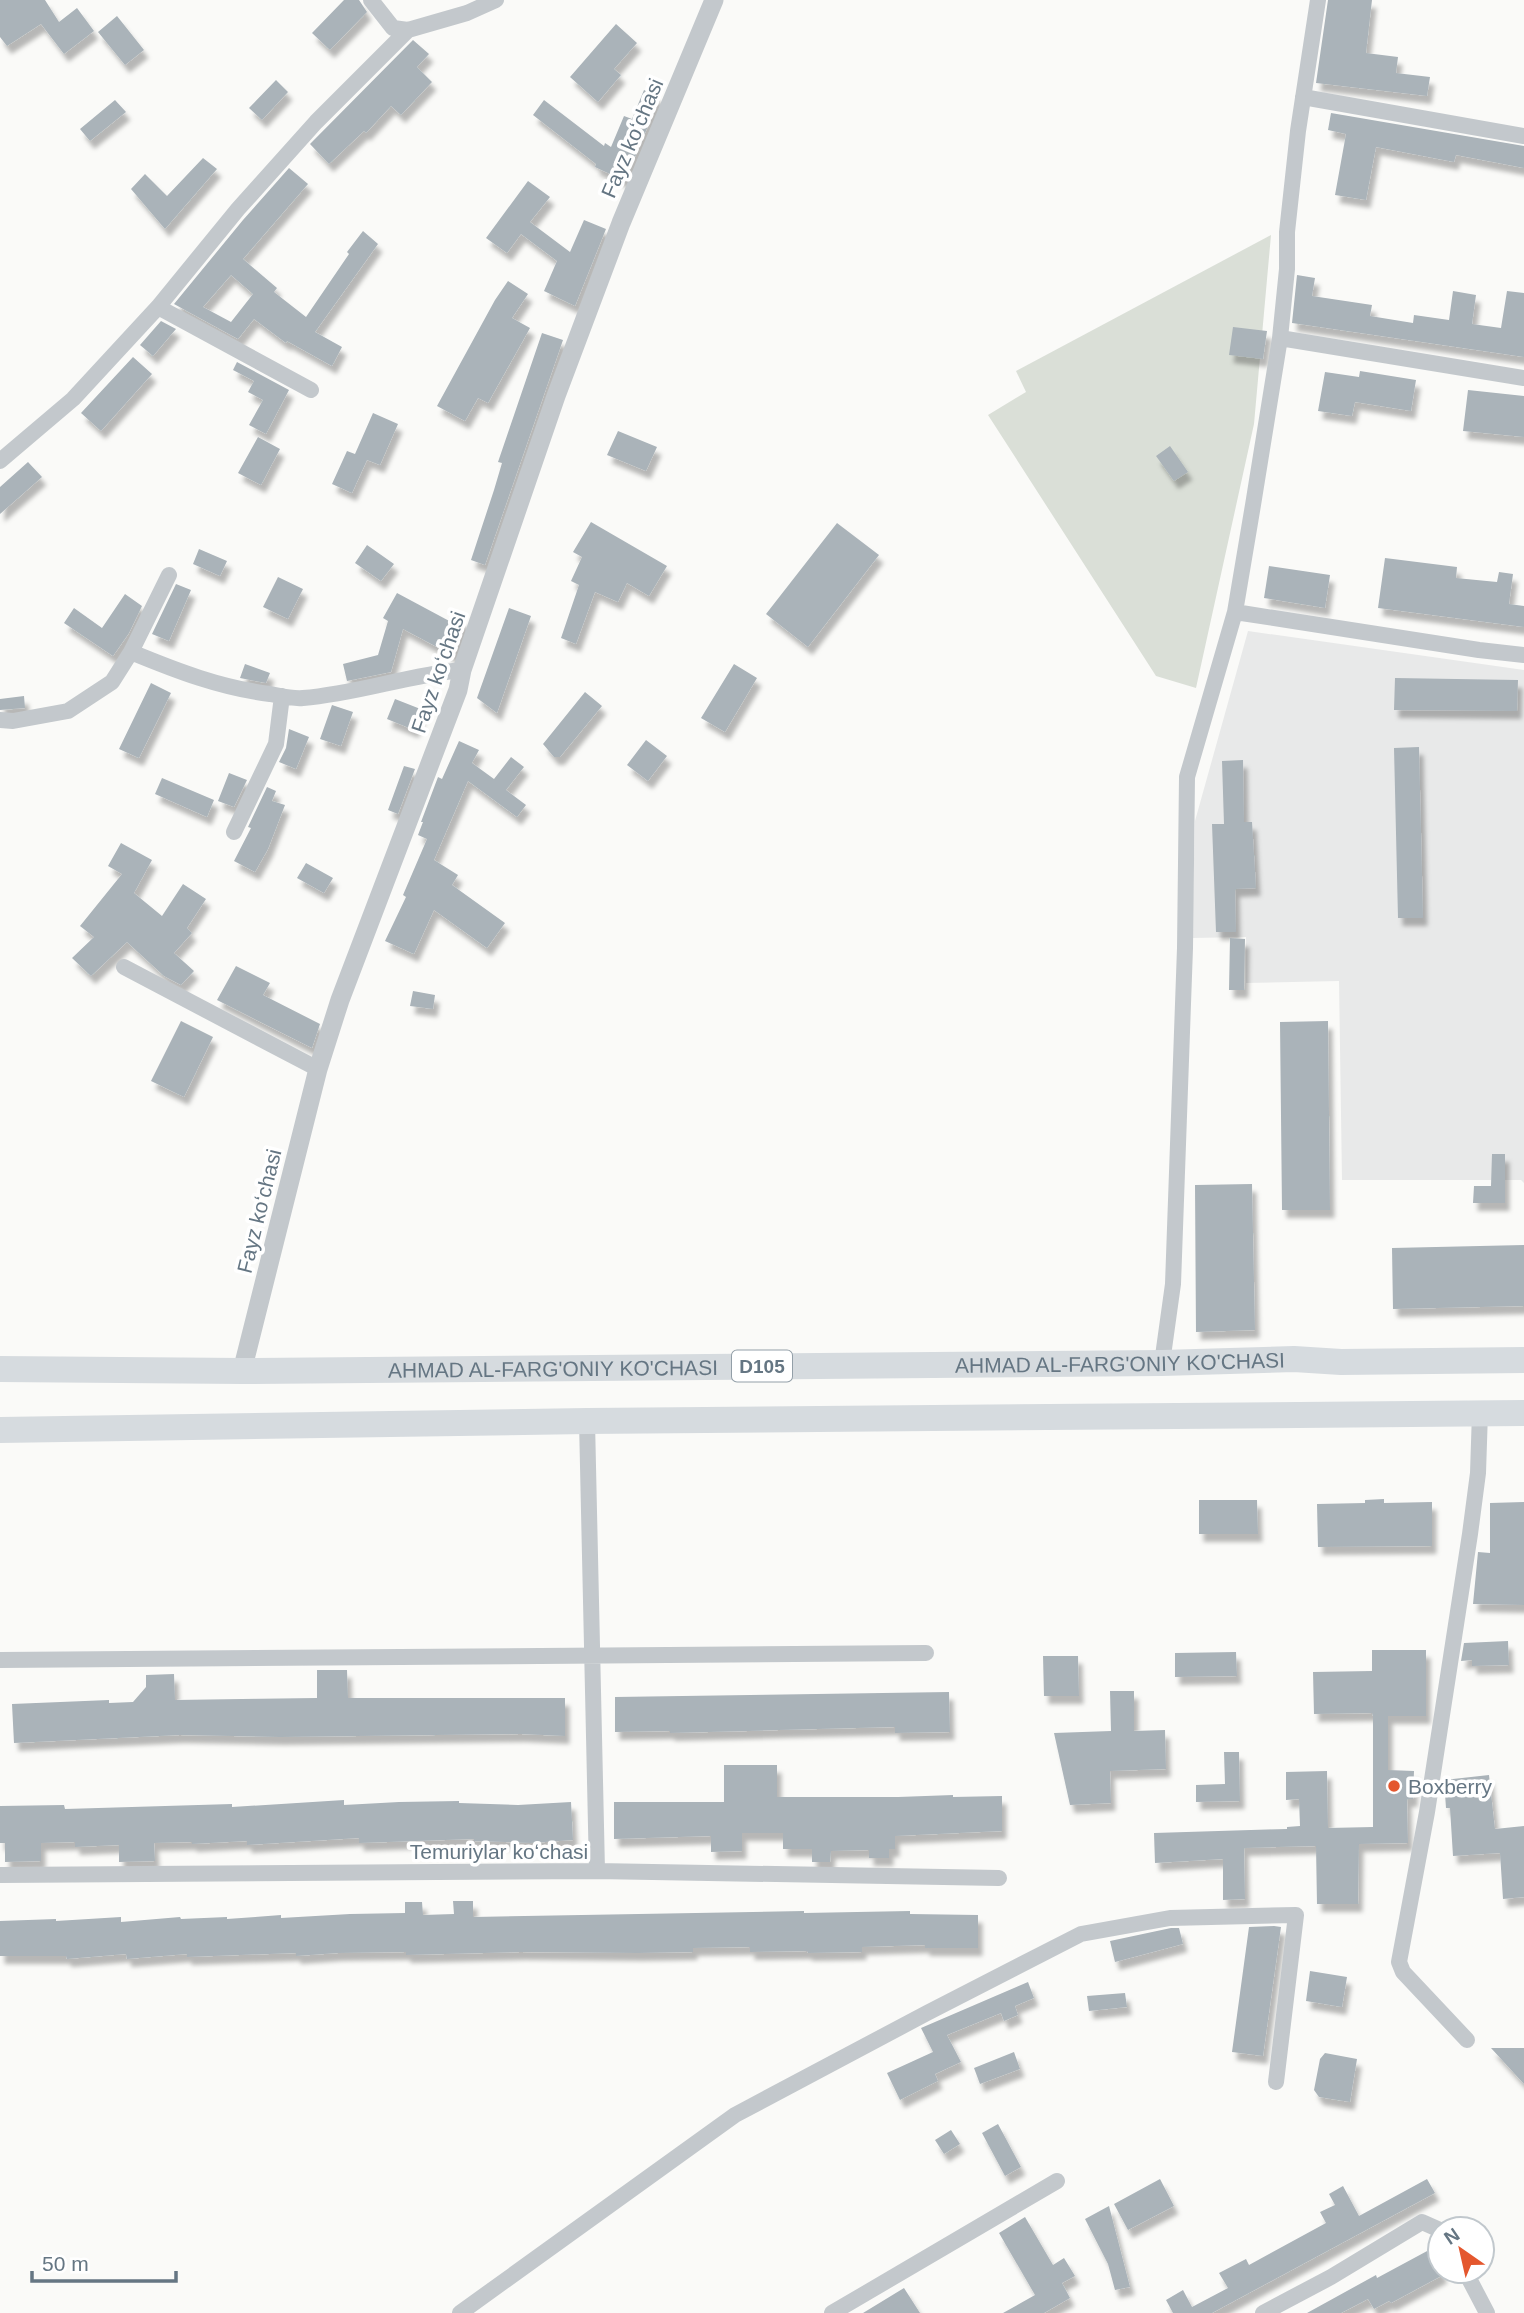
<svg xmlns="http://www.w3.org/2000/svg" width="1524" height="2313" font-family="Helvetica,sans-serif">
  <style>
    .built { fill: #e8e9e9 }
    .green { fill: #dadfd7 }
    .building { fill: #aab3b9; fill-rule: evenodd; filter: url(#shadow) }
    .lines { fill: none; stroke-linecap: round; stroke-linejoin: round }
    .minor { stroke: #c3c8cc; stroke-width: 16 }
    .tertiary { stroke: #c3c8cc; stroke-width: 19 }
    .trunk { stroke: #d6dbdf; stroke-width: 26 }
    .poi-dot { fill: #e4572e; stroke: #fff; stroke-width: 2.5 }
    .labels { text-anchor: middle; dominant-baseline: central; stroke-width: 7; stroke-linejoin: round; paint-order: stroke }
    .shield { fill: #fff; stroke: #939fa8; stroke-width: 2 }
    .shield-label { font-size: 19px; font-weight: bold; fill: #657683 }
    .street-label { font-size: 21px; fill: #657683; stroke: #fff }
    .poi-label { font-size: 21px; fill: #657683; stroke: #fff; text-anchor: start }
  </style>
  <defs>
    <filter id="shadow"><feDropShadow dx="4.5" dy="8" stdDeviation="2" flood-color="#0004"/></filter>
  </defs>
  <rect width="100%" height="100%" fill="#fafaf8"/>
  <!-- built -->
  <path class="built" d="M1248 631 1524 670V1183L1521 1180H1342L1339 981 1246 983V937L1192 938 1195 821Z"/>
  <!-- green -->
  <path class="green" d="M1271 235 1254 424 1196 688 1156 676 988 415 1026 392 1016 371Z"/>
  <!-- building -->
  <path class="building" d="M0 0H45L59 22 77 8 94 31 64 54 41 24 7 46 0 37Z
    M344 0H359L367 12 330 50 312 33Z
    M1328 0H1372L1366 53 1398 57 1396 73 1430 77 1427 96 1316 83Z
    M117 16 144 50 125 65 98 32Z
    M616 24 637 43 614 69 621 75 598 102 570 77Z
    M413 40 429 54 417 67 432 82 401 115 391 106 366 133 364 131 329 164 310 144Z
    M276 80 288 92 262 120 249 108Z
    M644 90 660 97 625 181 595 167 596 164 533 115 544 100 604 146 605 143 611 147 624 116 632 119Z
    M115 100 126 112 90 141 80 129Z
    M1331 113 1524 146V168L1456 155 1454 162 1376 147 1366 200 1335 195 1346 134 1328 130Z
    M203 158 217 169 165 229 131 189 145 174 167 196Z
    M289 168 308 184 243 259 277 288 274 292 306 317 349 254 347 252 363 231 378 244 315 332 342 347 332 366 287 341 286 343 254 319 238 339 174 304 243 220ZM231 275 253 294 231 322 203 307Z
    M528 181 550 197 530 222 570 252 584 220 606 229 575 306 544 291 557 261 521 234 507 253 486 238Z
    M1297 275 1315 278 1312 296 1372 305 1370 316 1413 323 1414 315 1449 320 1453 291 1476 295 1472 324 1501 328 1507 291 1524 293V357L1292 323Z
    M508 281 528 294 512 318 530 328 488 403 478 398 465 421 437 406 495 300Z
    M161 321 176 329 153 356 140 345Z
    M1233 327 1267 331 1263 359 1229 355Z
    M542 333 563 340 485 565 471 560 494 490 502 463 498 462Z
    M133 357 152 374 101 431 81 413Z
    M237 362 289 390 266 434 249 425 263 400 248 392 254 381 233 370Z
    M1360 371 1416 380 1411 411 1355 402 1352 416 1318 411 1325 372 1359 377Z
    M1468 390 1524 396V437L1463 431Z
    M373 413 398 424 380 465 367 460 352 493 332 484 347 451 355 454Z
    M618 431 657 447 646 471 607 455Z
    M258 437 280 449 261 485 238 473Z
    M1170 446 1188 472 1174 481 1156 456Z
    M28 462 42 477 0 514V487Z
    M591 522 667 566 649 596 627 583 618 602 595 592 576 644 561 638 579 585 571 581 582 557 573 552Z
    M837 523 879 555 808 647 766 614Z
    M367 545 394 564 381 581 355 563Z
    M199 549 227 561 220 576 193 564Z
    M1385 558 1457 567 1456 578 1497 582 1499 572 1513 574 1509 604 1524 606V627L1378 608Z
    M1269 566 1330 575 1325 608 1264 598Z
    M278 577 303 589 288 619 263 607Z
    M176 584 191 590 169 641 152 634Z
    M397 593 453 623 455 617 466 621 454 656 403 629 391 672 347 681 343 664 378 655 388 621 383 618Z
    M125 594 142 606 129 633 113 656 64 623 74 608 102 628Z
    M509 608 531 616 497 713 477 698Z
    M245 664 270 673 266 683 240 678Z
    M734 664 757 678 725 732 701 718Z
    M1395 678 1518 680 1517 711 1394 710Z
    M151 683 171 693 139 758 119 749Z
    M585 692 602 706 560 757H554L543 744Z
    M24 696 25 708 0 710V699Z
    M395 699 423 710 414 730 387 719Z
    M332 705 353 712 341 746 320 739Z
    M289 729 309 737 296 769 279 762 286 748Z
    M646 740 667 756 648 781 627 765Z
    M459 741 479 750 472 763 494 779 511 757 524 767 506 790 526 805 517 817 468 781 434 860 458 875 452 885 505 923 487 948 434 910 414 954 385 941 406 897 403 895 427 839 418 835 423 822H421L438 777 442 779Z
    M1419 747 1423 918H1398L1394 748Z
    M1243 760 1244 822H1252L1256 888 1235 889 1236 932H1216L1212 824H1224L1222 761Z
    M404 766 415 769 398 814 388 810Z
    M229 773 247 780 234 807 218 801Z
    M162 778 214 800 207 817 155 794Z
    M267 787 276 791 272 801 285 805 268 849 255 872 234 861 251 828 248 827Z
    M121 843 152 860 134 893 162 916 183 884 206 899 187 928 192 933 174 953 194 971 181 985 164 976 127 942 91 976 72 958 94 937 80 926 122 874 108 866Z
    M306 863 333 878 324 893 297 878Z
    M1230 938 1245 939 1244 990H1229Z
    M236 966 270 983 263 995 320 1024 312 1048 217 1000Z
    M413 991 435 995 433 1009 410 1006Z
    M181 1021 213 1037 184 1097 151 1081Z
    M1328 1021 1330 1210H1282L1280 1022Z
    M1492 1154H1505V1203H1473L1474 1186H1491Z
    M1252 1184 1255 1330 1196 1332 1195 1185Z
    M1524 1245V1306L1393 1309 1392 1248Z
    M1384 1499V1503L1432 1502V1546L1318 1547 1317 1504 1365 1503V1500Z
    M1199 1500H1257L1258 1534H1199Z
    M1524 1502V1605L1473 1604 1478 1552 1490 1553V1503Z
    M1508 1641 1509 1665 1472 1666V1660L1461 1661 1464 1643Z
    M1372 1650H1426V1716H1388V1770L1414 1771 1413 1799H1407L1408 1843 1359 1844 1358 1904H1317L1316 1846 1244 1848 1245 1899 1223 1900V1859L1155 1863 1154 1833 1287 1829V1827L1300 1826 1299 1799 1286 1800V1772L1327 1771 1328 1828 1373 1827V1716L1372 1713 1314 1714 1313 1672 1372 1671Z
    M1236 1652 1237 1676 1175 1677V1653Z
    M1043 1656H1078L1079 1696H1044Z
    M317 1670H347L348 1698H565V1736L521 1734 280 1737 180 1735 14 1743 12 1704 109 1700V1703L133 1702 146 1687V1675L174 1674 175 1700 317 1698Z
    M1110 1691H1134V1731L1165 1730 1166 1769 1110 1771 1111 1803 1070 1805 1054 1733 1111 1731Z
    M949 1692 950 1732 895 1733V1727L670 1733V1731L615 1732V1697Z
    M1224 1752H1239L1240 1801 1196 1802V1785L1225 1784Z
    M724 1765H777V1797H898L953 1795V1797L1002 1796V1831L895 1836V1849H889V1858H869V1850L831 1851 830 1862H812V1849H783V1833H742V1851L711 1852V1836L614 1839V1802H724Z
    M1489 1775 1495 1829 1524 1826V1897L1503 1899 1500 1853 1453 1856 1450 1808H1446L1444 1780Z
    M344 1800V1805L399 1802 459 1801V1803L518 1805 571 1802 573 1840 531 1843 474 1841V1839L359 1843V1838L247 1845V1841L192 1844V1842L154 1843 155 1861 119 1862V1845L75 1847V1842L41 1843V1861L5 1862V1843H0V1806L64 1805 65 1809 232 1804V1807Z
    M453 1901H473V1917L804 1911V1913L910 1911V1914L978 1915V1948H925V1945L862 1947V1952L808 1953 807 1951 750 1952V1947L693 1948V1952L638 1953 520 1952 406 1955V1952L338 1953 296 1956V1953L187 1957V1954L127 1959 126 1954 67 1959 66 1956H0V1921L56 1919V1921L121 1917V1922L180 1917 181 1919 227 1917V1919L281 1915V1918L350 1914 405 1913V1902H422L423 1915 454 1914Z
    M1274 1926 1281 1927 1263 2056 1232 2052 1249 1927Z
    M1171 1928H1179L1183 1944 1115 1962 1110 1941Z
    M1310 1971 1347 1977 1342 2007 1306 2001Z
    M1028 1982 1034 1998 1015 2006 1018 2015 1004 2021 1001 2013 947 2035 961 2062 935 2074 938 2081 900 2100 887 2073 933 2052 921 2028Z
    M1125 1993 1127 2007 1089 2011 1087 1996Z
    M1491 2048H1524V2084Z
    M1014 2052 1020 2069 980 2084 974 2068Z
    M1325 2053 1357 2059 1350 2102 1319 2097 1314 2090 1320 2059Z
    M998 2124 1021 2167 1005 2176 982 2133Z
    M951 2130 960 2144 944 2154 935 2140Z
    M1160 2179 1174 2206 1128 2230 1114 2204Z
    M1427 2179 1435 2193 1212 2313H1173L1166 2300 1183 2290 1192 2307 1228 2288 1219 2273 1246 2259 1249 2265 1326 2223 1320 2212 1335 2205 1329 2194 1343 2186 1359 2216Z
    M1109 2206 1130 2287 1115 2290 1108 2264 1085 2219Z
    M1025 2217 1053 2265 1064 2258 1075 2276 1062 2283 1070 2298 1044 2313H1003L1035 2295 999 2233Z
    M1429 2250 1443 2275 1391 2303 1389 2301 1374 2309 1368 2299 1341 2313H1307L1376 2275 1377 2278Z
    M904 2288 920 2313H863Z"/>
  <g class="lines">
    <!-- minor -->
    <path class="minor" d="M371 0 393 28 408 30
      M1303 97 1524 136
      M158 307 311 390
      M1280 338 1524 378
      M0 461 73 399 158 307 238 209 316 122 408 30 467 13 496 0
      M169 575 131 652C177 671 221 688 270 694 281 696 292 699 303 698 357 694 408 675 462 670
      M1235 612 1479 650 1524 655
      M0 720 13 721 68 711 112 682 131 652
      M234 832 276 744 282 696
      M124 967 318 1069
      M1162 1363 1173 1284 1185 948 1187 777 1235 612 1253 505 1280 338 1287 269V232L1298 131 1318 0
      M587 1421 597 1871
      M0 1660 926 1653
      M0 1875 597 1871 999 1878
      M1467 2040 1403 1972 1399 1962 1427 1812 1470 1534 1478 1473 1480 1412
      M1465 2271 1487 2313
      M460 2313 735 2115 927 2013 1081 1934 1170 1918 1296 1915 1276 2082
      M832 2313 1057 2181
      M1263 2313 1331 2277 1422 2222 1440 2230"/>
    <!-- tertiary -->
    <path class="tertiary" d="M242 1371 318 1069 340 1000 458 690 462 670 556 396 621 223 714 0"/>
    <!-- trunk -->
    <g class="trunk">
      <path id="s1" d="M0 1369 242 1371 1162 1363 1294 1359 1341 1362 1524 1360"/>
      <path d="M0 1430 587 1421 1524 1413"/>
    </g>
  </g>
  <!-- markers -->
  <circle class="poi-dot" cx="1394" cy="1786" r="7"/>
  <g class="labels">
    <!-- shield labels -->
    <rect class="shield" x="732" y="1350.5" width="60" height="31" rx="5"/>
    <g class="shield-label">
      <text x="762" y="1366">D105</text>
    </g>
    <!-- street labels -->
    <g class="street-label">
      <text transform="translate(632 138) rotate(-67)">Fayz koʻchasi</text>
      <text transform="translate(438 672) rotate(-71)">Fayz koʻchasi</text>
      <text transform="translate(259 1211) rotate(-76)">Fayz koʻchasi</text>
      <text stroke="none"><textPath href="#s1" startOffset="1120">AHMAD AL-FARG'ONIY KO'CHASI</textPath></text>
      <text stroke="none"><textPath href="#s1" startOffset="553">AHMAD AL-FARG'ONIY KO'CHASI</textPath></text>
      <text x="499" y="1851">Temuriylar koʻchasi</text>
    </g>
    <!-- poi labels -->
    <g class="poi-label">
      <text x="1408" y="1786">Boxberry</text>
    </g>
  </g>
  <!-- north arrow -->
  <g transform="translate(1461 2250) rotate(326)"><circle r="33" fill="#ffffff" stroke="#c1c8cd" stroke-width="2"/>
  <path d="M0-5L12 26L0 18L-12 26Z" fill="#e4572e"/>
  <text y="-10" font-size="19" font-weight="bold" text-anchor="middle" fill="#657683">N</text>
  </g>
  <!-- scale -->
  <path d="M32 2271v10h144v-10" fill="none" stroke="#657683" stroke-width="3.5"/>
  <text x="42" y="2271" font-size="21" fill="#657683" stroke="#ffffff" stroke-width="5" paint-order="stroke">50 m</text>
</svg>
